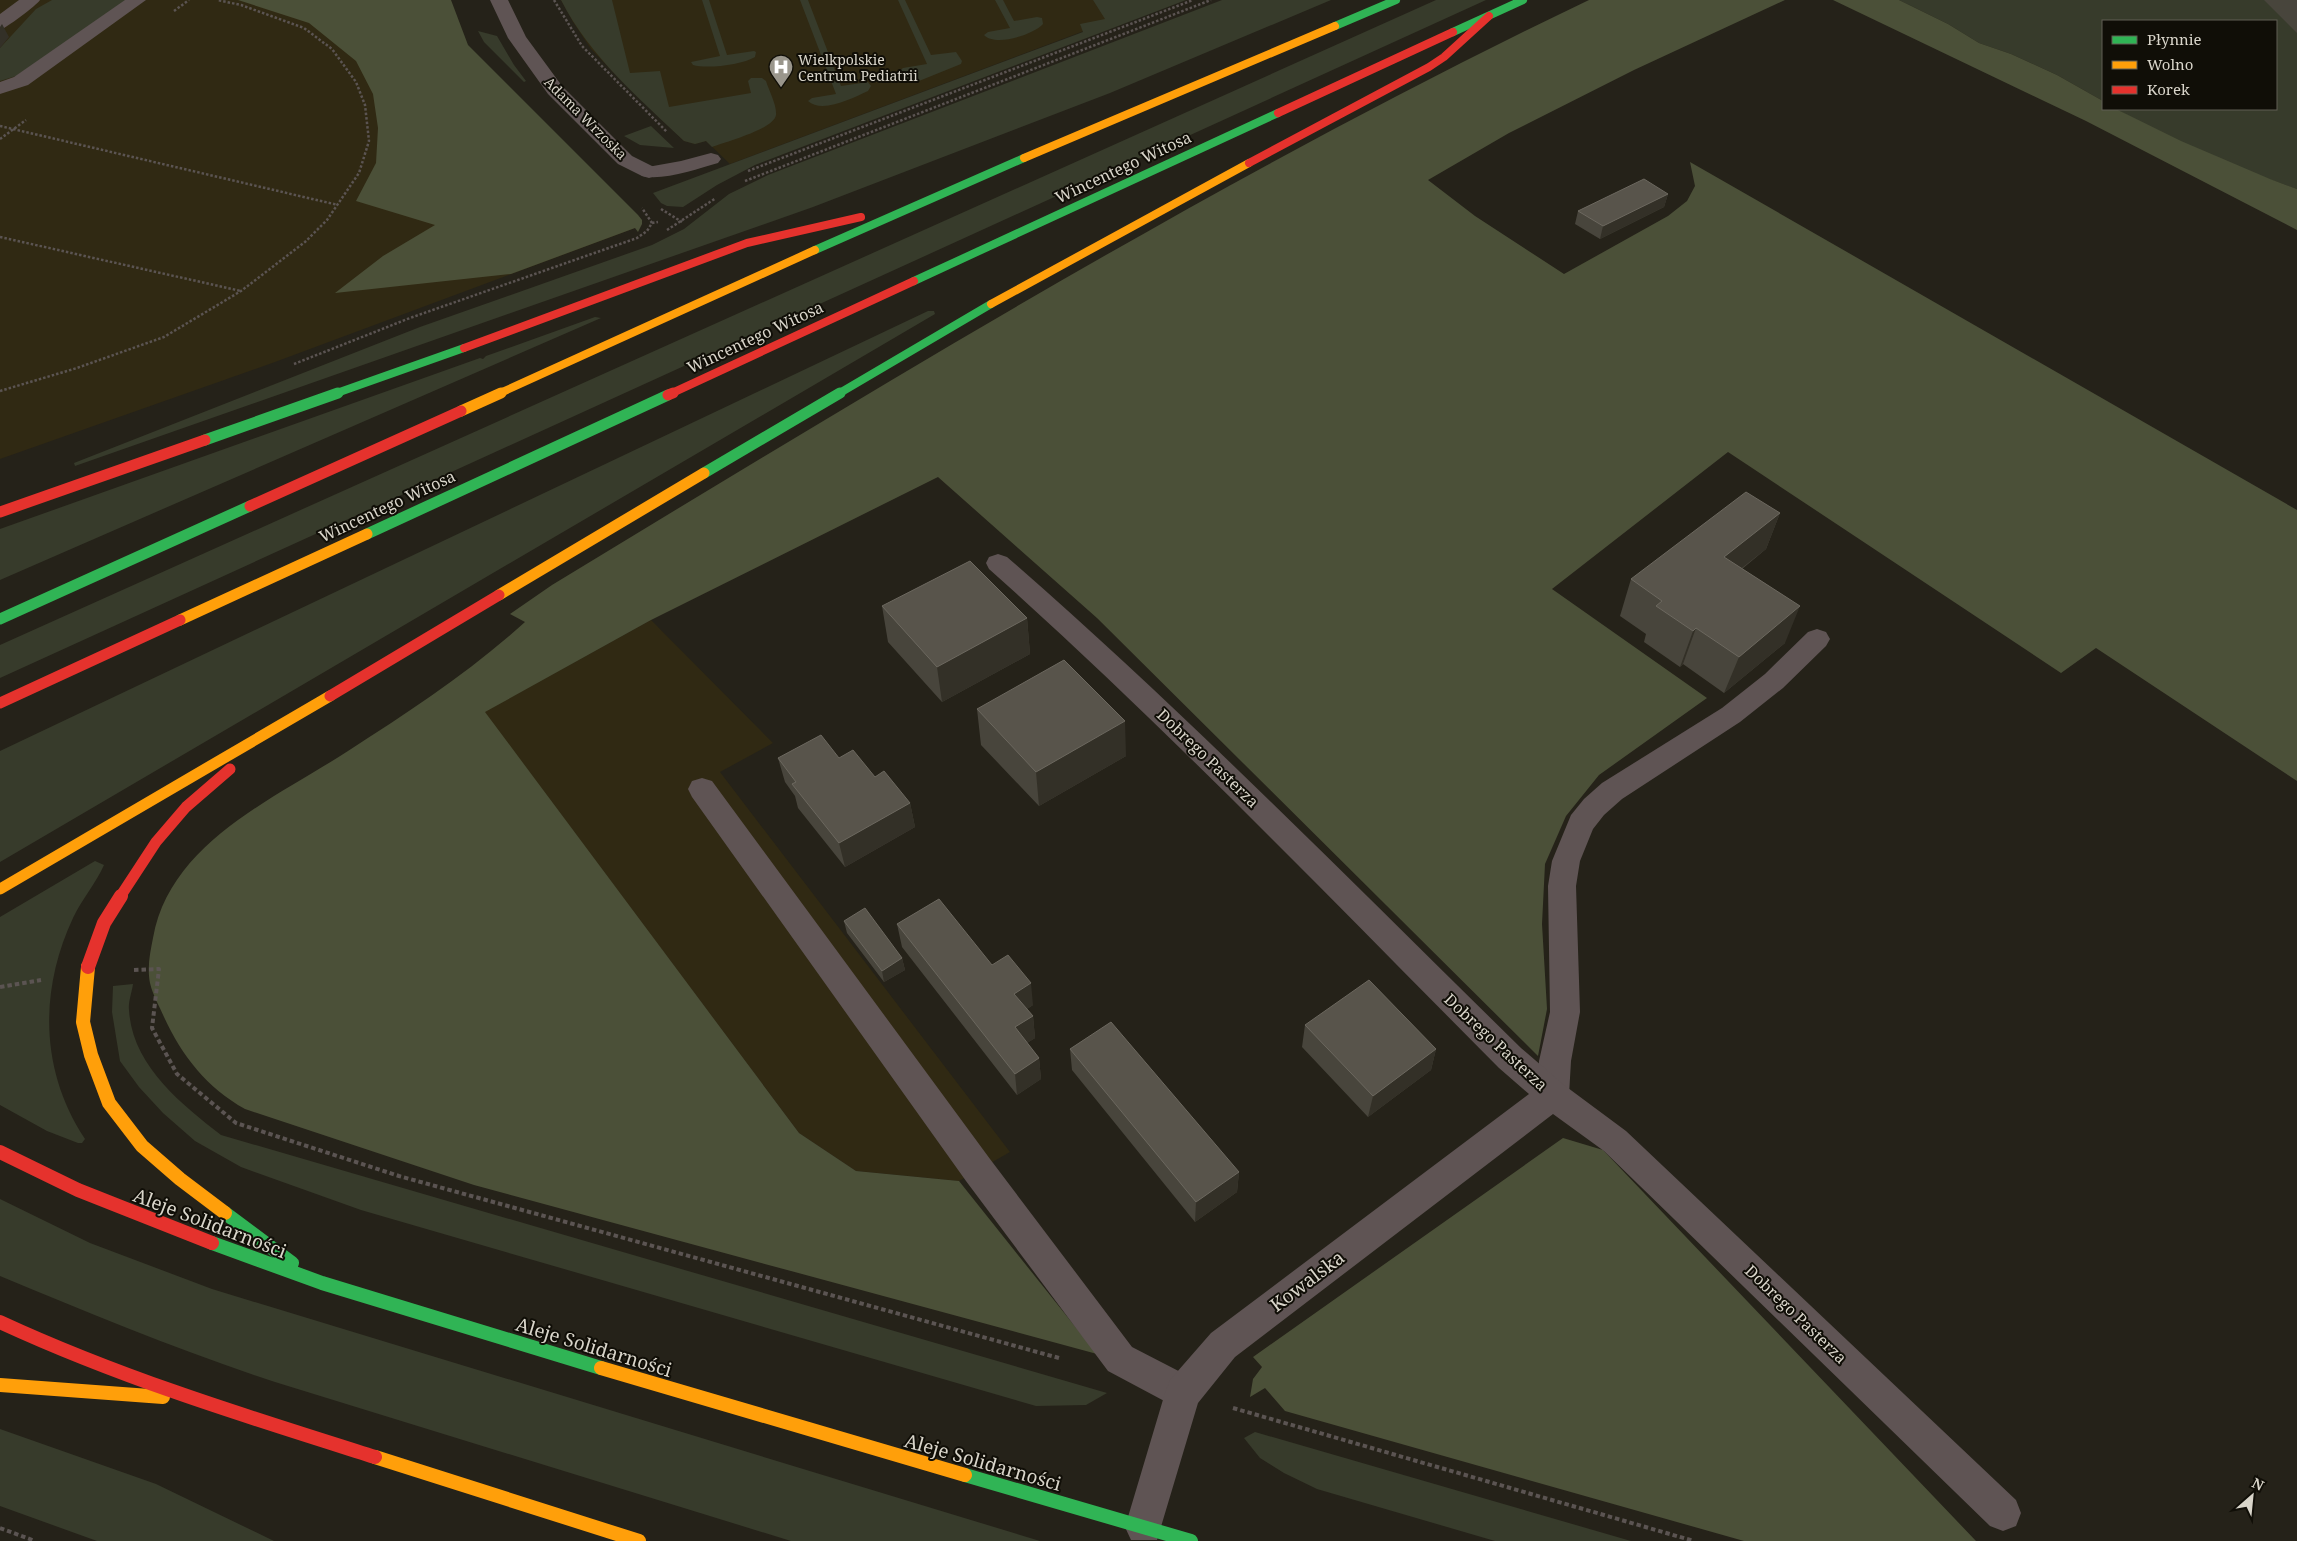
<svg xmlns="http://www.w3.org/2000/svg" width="2297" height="1541" font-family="'Noto Serif',serif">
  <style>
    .built { fill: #302913 }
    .green { fill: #373b2b }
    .forest { fill: #4b5038 }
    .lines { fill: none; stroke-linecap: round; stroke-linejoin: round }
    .path-far1 { stroke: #5b5452; stroke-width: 2.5; stroke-dasharray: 2.5 2; stroke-linecap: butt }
    .path { stroke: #5b5452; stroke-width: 4; stroke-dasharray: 4.5 3; stroke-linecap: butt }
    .lane { fill: #5f5454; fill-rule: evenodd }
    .street { fill: #5f5454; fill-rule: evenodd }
    .fast-far2 { stroke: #30b455; stroke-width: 8 }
    .fast-far1 { stroke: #30b455; stroke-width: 11 }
    .fast { stroke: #30b455; stroke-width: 14 }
    .slow-far2 { stroke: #ff9f0a; stroke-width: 8 }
    .slow-far1 { stroke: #ff9f0a; stroke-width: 11 }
    .slow { stroke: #ff9f0a; stroke-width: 14 }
    .jam-far2 { stroke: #e5322d; stroke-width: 8 }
    .jam-far1 { stroke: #e5322d; stroke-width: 11 }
    .jam { stroke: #e5322d; stroke-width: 14 }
    .wall { fill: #48453c }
    .shaded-wall { fill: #333027 }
    .building { fill: #58544b; stroke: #6c685f }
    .labels { text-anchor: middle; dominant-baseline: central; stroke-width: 4; stroke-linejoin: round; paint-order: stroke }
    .far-poi-label { font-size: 14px; fill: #d9d5ca; stroke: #100e07; text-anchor: start }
    .far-street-label { font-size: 14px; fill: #d9d5ca; stroke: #100e07 }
    .street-label { font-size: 16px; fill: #d9d5ca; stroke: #100e07 }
    .near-street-label { font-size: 19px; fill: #d9d5ca; stroke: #100e07 }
  </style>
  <rect width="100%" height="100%" fill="#252219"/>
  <!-- built -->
  <path class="built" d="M0 0H438L453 42 635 228 275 362 0 459Z
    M561 0H1166L730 164 706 141 695 144 684 141 617 76 591 49 573 22Z
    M651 620 773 743 720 772 1010 1152 959 1181 856 1171 799 1133 484 712Z"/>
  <!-- green -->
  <path class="green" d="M52 0H129L16 76 0 81V48L36 9Z
    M561 0H612L630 73 660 71 669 107 751 93 748 81 751 78H762L766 81C769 91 777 105 776 115 774 129 726 142 712 147L706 141 695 144 684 141C639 98 590 57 561 0Z
    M702 0H709L727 55 754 51 756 52 755 57C742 65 707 69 693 65L691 62 720 56Z
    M800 0H808L841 86 868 82 871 86 868 91C853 98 822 114 808 101L812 98 836 94Z
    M898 0H905L931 55 956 52 962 61 961 64 919 81C910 80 903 79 899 71L903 68 927 64Z
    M995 0H1003L1014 21 1037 17 1042 18 1043 24C1033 35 995 47 984 35L988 32 1010 28Z
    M1093 0H1186L755 165 717 185 683 207 667 206 661 203 653 193 1083 32 1080 24 1105 19Z
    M1222 0H1331L1110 93 813 207 75 466 74 463 420 327 652 245 684 229 729 194 768 175Z
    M1436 0H1486L0 678V645Z
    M1899 0H2297V189C2236 168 2173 141 2116 109H2276V21H2103V101L2057 75 2011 54 1979 43 1948 24Z
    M478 31 497 36 514 65 526 81 524 82 484 42Z
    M651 126 674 148 640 145 624 136Z
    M928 311H934L935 314 0 862V751Z
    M595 317 601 318 0 580V529L480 358 483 359 486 356Z
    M95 861 104 865C96 883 82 899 73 918 39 991 40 1071 85 1139L82 1143H78L47 1131 0 1105V917Z
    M133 984C132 992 128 1002 129 1010 132 1065 181 1104 221 1135L1107 1393 1086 1405 1036 1406 361 1210 241 1167 195 1141 163 1113 139 1087 120 1061 112 1012 113 986Z
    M0 1199 90 1243 212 1289 1040 1541H791L275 1382C181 1351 91 1314 0 1276Z
    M0 1429 156 1484 274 1541H97L0 1506Z
    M1255 1432 1631 1541H1495L1317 1489 1284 1473 1260 1458 1244 1438Z"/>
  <!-- forest -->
  <path class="forest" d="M238 0H451L468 45 638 215 642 220V224L638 232 635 228 511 274 335 293 383 256 435 225 356 201 376 163 378 128 373 94 356 61 309 23Z
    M1589 0H1785L1634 70 1509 133 1428 180 1475 216 1564 274 1668 216 1687 201 1695 186 1690 162 2297 510V781L2096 648 2061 673 1728 452 1552 589 1707 698 1599 775 1566 816 1545 864 1542 924 1547 1009 1538 1056 1097 618 938 477 651 620 485 712 799 1133 856 1171 959 1181 1097 1354 474 1185 245 1109C207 1088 182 1056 164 1017 159 1005 153 996 150 983 147 967 150 953 153 938 170 842 276 798 348 751 410 711 471 671 525 622L510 614 552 585C891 379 1231 171 1589 0Z
    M1833 0H1899L1948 24 1979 43 2011 54 2057 75 2103 101V109H2116L2181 141 2270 179 2297 189V230L2086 121Z
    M1563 1138 1603 1150 1976 1541H1744L1285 1411 1265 1388 1250 1397 1253 1379 1262 1367 1253 1357Z"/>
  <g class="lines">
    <!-- path-far1 -->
    <path class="path-far1" d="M554 0 582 46 667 132
      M174 11 189 0
      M0 126 338 205
      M0 139 26 120
      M748 171 1193 0
      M745 181 1211 0
      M661 209 682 222
      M652 223 658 222
      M667 230 716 198
      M0 237 241 291
      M294 364 410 318 637 238 647 231 652 223 642 208
      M0 391 77 368 164 337 241 291 305 242 327 220 359 173 369 141 365 105 356 82 332 49 304 28 241 5 217 0"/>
    <!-- path -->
    <path class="path" d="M134 970 159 969 152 1028 177 1074 236 1123 399 1176 1059 1358
      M0 987 41 980
      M1233 1408 1694 1541
      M0 1528 35 1541"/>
    <!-- lane -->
    <path class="lane" d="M19 0H40C37 5 5 29 0 30V14Z
      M125 0H146L28 85 0 94V82L14 77Z
      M711 153 718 155 721 159 718 163C697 169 663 181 642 176L639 172 642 168 681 161Z
      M1817 629 1826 632 1830 639 1826 646 1783 688 1740 722 1622 799 1604 815 1593 829 1580 861 1576 886 1580 1012 1571 1061 1569 1095 1564 1105 1553 1109 1542 1105 1537 1095 1539 1061 1550 1012 1548 886 1552 861 1571 815 1584 799 1602 783 1722 708 1765 674 1808 632Z
      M702 778 712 781 990 1159 1132 1347 1196 1380 1201 1393 1196 1406 1183 1411 1108 1371 966 1181 692 797 688 789 692 781Z"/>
    <!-- street -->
    <path class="street" d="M490 0H508L526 37 562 86 632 156 656 168 659 172 656 176 649 178 642 176 618 164 548 94 508 38Z
      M998 554 1007 557C1186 713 1352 882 1521 1048L1564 1085 1626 1131 2016 1500 2021 1513 2016 1526 2003 1531 1990 1526 1604 1151 1553 1114 1235 1357 1198 1403 1157 1540H1131L1125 1527 1165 1393 1170 1380 1211 1333 1529 1094 1499 1068C1331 899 1167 728 989 569L986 563 989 557Z"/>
    <!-- fast-far2 -->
    <path class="fast-far2" d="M1335 26 1396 0
      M1453 32 1523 0
      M815 250 1024 158
      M914 281 1278 113
      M334 394 464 348
      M838 394 991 304"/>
    <!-- fast-far1 -->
    <path class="fast-far1" d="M205 440 338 393
      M704 473 840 393
      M367 534 668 395
      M0 619 250 506"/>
    <!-- fast -->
    <path class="fast" d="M225 1213 292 1263
      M212 1243 322 1283 601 1368
      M965 1475 1191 1541"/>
    <!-- slow-far2 -->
    <path class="slow-far2" d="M1024 158 1335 26
      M991 304 1249 163
      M498 394 815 250"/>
    <!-- slow-far1 -->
    <path class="slow-far1" d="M461 411 501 393
      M499 595 704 473
      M180 620 367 534
      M0 889 330 696"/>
    <!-- slow -->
    <path class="slow" d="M88 967 83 1022 91 1055 109 1103 142 1146 180 1179 225 1213
      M601 1368 965 1475
      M0 1385 163 1397
      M375 1457 639 1541"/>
    <!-- jam-far2 -->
    <path class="jam-far2" d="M1278 113 1453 32
      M1249 163 1429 67 1444 57 1489 16
      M464 348 747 243 861 217
      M670 394 914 281"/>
    <!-- jam-far1 -->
    <path class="jam-far1" d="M668 395 673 393
      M250 506 461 411
      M0 512 205 440
      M330 696 499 595
      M0 703 180 620
      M120 897 156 842 186 807 230 769"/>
    <!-- jam -->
    <path class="jam" d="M88 967 104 923 121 896
      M0 1152 78 1190 212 1243
      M0 1322C121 1378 248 1417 375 1457"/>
  </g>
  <!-- wall -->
  <path class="wall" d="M2264 0H2297V33Z
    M1668 194 1664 207 1600 239 1575 224 1578 211Z
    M1780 513 1766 549 1742 569 1785 643 1724 693 1683 664 1680 667 1644 642 1646 634 1620 616 1631 579Z
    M882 606 1027 618 1030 654 942 702 888 642Z
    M977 709 1126 756 1039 806 981 745Z
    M778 758H839L875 777 910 803 915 827 845 867 798 808 795 796 785 782Z
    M844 921 902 958 905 970 884 982 847 933Z
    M897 924 992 965 1033 1005 1027 1009 1033 1016 1035 1038 1027 1043 1039 1058 1041 1079 1017 1095 902 947Z
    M1305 1025 1436 1049 1431 1070 1368 1117 1302 1047Z
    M1070 1049 1239 1172 1237 1192 1195 1222 1072 1070Z"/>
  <!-- shaded-wall -->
  <path class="shaded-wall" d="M2 24 9 37 0 48V27Z
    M1668 194 1664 207 1600 239 1603 226Z
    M1780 513 1766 549 1710 593 1724 557Z
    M1800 606 1785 643 1724 693 1739 657Z
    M1027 618 1030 654 942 702 937 667Z
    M1696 628 1683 664 1680 667 1693 631Z
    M1125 721 1126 756 1039 806 1036 772Z
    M910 803 915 827 845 867 839 843Z
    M902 958 905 970 884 982 882 971Z
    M1031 983 1033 1005 1017 1016 1014 994Z
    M1033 1016 1035 1038 1018 1049 1015 1027Z
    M1436 1049 1431 1070 1368 1117 1373 1096Z
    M1039 1058 1041 1079 1017 1095 1015 1074Z
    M1239 1172 1237 1192 1195 1222 1196 1202Z"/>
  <!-- building -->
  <path class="building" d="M1644 179 1668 194 1603 226 1578 211Z
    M1746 492 1780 513 1724 557 1800 606 1739 657 1696 628 1693 631 1656 606 1662 601 1631 579Z
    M970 561 1027 618 937 667 882 606Z
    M1064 660 1125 721 1036 772 977 709Z
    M821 735 839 758 853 750 875 777 884 771 910 803 839 843 792 784 796 782 778 758Z
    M939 899 992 965 1008 955 1031 983 1014 994 1033 1016 1015 1027 1039 1058 1015 1074 897 924Z
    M865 908 902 958 882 971 844 921Z
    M1369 980 1436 1049 1373 1096 1305 1025Z
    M1111 1022 1239 1172 1196 1202 1070 1049Z"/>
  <!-- icons -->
  <defs>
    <symbol id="hospital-pin" viewBox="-11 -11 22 30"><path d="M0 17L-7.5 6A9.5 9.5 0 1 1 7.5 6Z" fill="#9a968c" stroke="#100e07"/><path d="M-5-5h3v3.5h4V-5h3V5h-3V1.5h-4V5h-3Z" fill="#fff"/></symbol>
  </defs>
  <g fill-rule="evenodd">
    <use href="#hospital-pin" x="767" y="53" width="28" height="38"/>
  </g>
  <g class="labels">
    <!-- far-poi labels -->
    <g class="far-poi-label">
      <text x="798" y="59">Wielkpolskie<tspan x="798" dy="16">Centrum Pediatrii</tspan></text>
    </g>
    <!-- far-street labels -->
    <g class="far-street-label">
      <text transform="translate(586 118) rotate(45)">Adama Wrzoska</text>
    </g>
    <!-- street labels -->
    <g class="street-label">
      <text transform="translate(1123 167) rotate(-25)">Wincentego Witosa</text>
      <text transform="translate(755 337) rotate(-25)">Wincentego Witosa</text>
      <text transform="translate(387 506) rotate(-25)">Wincentego Witosa</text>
      <text transform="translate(1208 758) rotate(44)">Dobrego Pasterza</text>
      <text transform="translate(1496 1042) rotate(43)">Dobrego Pasterza</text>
      <text transform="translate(1796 1314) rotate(44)">Dobrego Pasterza</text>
    </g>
    <!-- near-street labels -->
    <g class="near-street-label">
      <text transform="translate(210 1223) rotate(21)">Aleje Solidarności</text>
      <text transform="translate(1307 1281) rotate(-37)">Kowalska</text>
      <text transform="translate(594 1347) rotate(17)">Aleje Solidarności</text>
      <text transform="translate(983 1462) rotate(16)">Aleje Solidarności</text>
    </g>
  </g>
  <!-- legend -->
  <rect x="2102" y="20" width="175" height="90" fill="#100e07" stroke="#605e55"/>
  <rect x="2112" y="36" width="25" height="8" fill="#30b455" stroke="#605e55"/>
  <text x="2147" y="45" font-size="15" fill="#d9d5ca">Płynnie</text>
  <rect x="2112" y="61" width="25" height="8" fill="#ff9f0a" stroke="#605e55"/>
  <text x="2147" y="70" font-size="15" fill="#d9d5ca">Wolno</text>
  <rect x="2112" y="86" width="25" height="8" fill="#e5322d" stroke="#605e55"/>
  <text x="2147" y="95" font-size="15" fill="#d9d5ca">Korek</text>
  <!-- north arrow -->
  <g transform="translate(2252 1496) rotate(27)" stroke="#100e07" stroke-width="4" paint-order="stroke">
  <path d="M0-4L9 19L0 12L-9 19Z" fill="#d9d5ca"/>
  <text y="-8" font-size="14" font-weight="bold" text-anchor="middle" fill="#d9d5ca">N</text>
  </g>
</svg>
